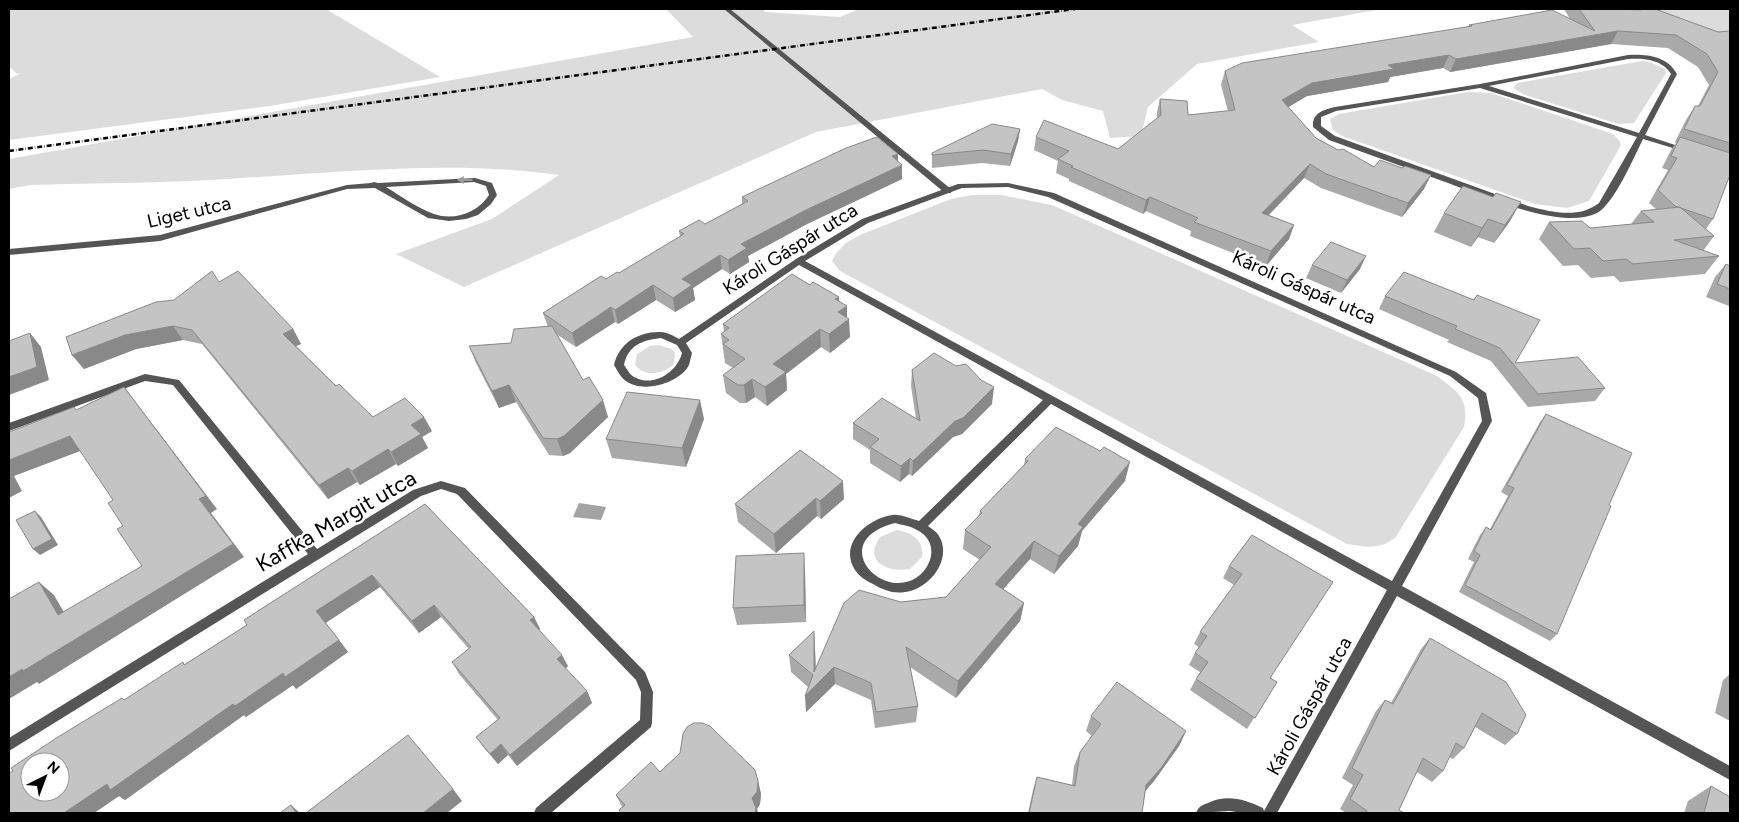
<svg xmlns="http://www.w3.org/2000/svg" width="1739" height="822" font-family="Figtree,sans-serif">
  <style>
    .green { fill: #dcdcdc }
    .water { fill: #a3a3a3 }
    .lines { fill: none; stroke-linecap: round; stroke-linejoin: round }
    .service { fill: #555; fill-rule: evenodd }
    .minor { fill: #555; fill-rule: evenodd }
    .rail { stroke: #000; stroke-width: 2.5; stroke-dasharray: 5 2 0.5 2; stroke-linecap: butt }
    .wall { fill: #a9a9a9 }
    .shaded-wall { fill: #898989 }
    .building { fill: #c4c4c4; stroke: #898989; fill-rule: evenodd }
    .oneway { fill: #999 }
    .labels { text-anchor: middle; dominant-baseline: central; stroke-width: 5; stroke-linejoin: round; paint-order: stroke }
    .street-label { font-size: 19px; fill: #000; stroke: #fff }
    .near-street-label { font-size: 22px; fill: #000; stroke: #fff }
  </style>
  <rect width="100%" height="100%" fill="#fff"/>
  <!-- green -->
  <path class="green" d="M9 9H326L440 77 270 106 9 140V79L21 73 17 74 9 66Z
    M666 9H762L766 12 840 17 859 9H1382L1292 25 1319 42 1197 64 1148 107 1141 136 1110 138 1103 111 1062 100 1042 89 816 132 464 287 396 254 492 219 559 175C453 160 347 172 241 178 171 183 100 183 30 185L9 189V159L693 37Z
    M1636 9H1730V36L1686 21Z
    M1642 61 1650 62 1665 69 1666 73 1634 123 1618 124 1525 95 1513 88 1517 83Z
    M1468 92 1491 93 1613 134 1619 140 1621 145 1589 201 1567 208 1535 204 1342 136 1333 130 1330 119 1339 114Z
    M972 195H1001L1052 205 1437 376C1459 393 1469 398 1464 427L1395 538C1378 550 1367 547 1347 544L840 271 832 261 837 252 846 243 860 235 951 199Z
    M658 345 672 349 675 353 674 364C663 374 646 378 635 365L637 354 650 346Z
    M897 530C913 533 924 540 922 557L910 569C887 573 863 561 880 537Z"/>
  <!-- water -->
  <path class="water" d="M579 503 606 507 601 520 573 517Z"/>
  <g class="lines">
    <!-- service -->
    <path class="service" d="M724 9H730L951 189V193H945Z"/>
    <!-- minor -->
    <path class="minor" d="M1628 55C1647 54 1667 56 1677 74L1645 135 1690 150 1686 152 1643 139C1634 157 1614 204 1597 213 1560 232 1475 192 1437 179 1401 166 1365 153 1329 140L1313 127C1312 113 1323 110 1335 107L1480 84ZM1628 59C1643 58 1662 59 1671 74L1639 133 1489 86ZM1480 88 1637 137 1599 203C1579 219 1551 212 1528 206L1335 136 1321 126V117L1336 111Z
      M475 178 492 183 497 195 491 204 478 215 466 219 449 221 428 218 375 188 347 189 160 241 9 255V249L160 235 347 185 371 183 374 182 378 183ZM474 182 486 186 489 195C478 213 454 221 434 214 417 208 401 196 386 187Z
      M1008 183 1054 193 1456 372 1486 393 1492 421 1402 586 1730 766V780L1397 596 1277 813H1242L1230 811 1196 813C1198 807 1202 805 1208 803 1227 794 1244 799 1263 808L1264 811 1387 590 1051 404 928 526C932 529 937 532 939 536 953 559 929 590 905 592 893 594 883 590 873 584 866 581 860 577 855 570 838 544 868 518 893 515 901 514 911 519 919 521L1043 400 799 265 686 343 692 353C691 357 690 361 689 365 680 383 643 394 626 381 621 378 617 370 614 365 619 343 639 331 661 332 667 332 674 336 679 339L796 259 862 219 958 184ZM1008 187 1048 197 1450 376 1478 398 1482 421 1392 581 805 261 868 223 962 188ZM661 338 677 345 682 353C677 372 654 388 634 377 630 375 627 369 624 365 628 345 643 340 661 338ZM895 523C902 525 911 526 917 530 935 539 935 558 923 572 888 609 822 542 895 523Z
      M145 374 179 380 317 549 413 490 441 481 465 488 645 672 653 692 652 723 651 727 551 813H534L536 808 640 720 641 692 636 680 457 494 441 489 421 496 9 751V738L308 554 173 385 145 381 9 431V423Z"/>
    <!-- rail -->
    <path class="rail" d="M9 151 1075 9"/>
  </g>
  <!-- wall -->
  <path class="wall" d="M1564 9 1641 10 1642 9 1718 32 1730 31V175L1713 219 1706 229 1714 236 1703 251 1719 256 1705 274 1620 282 1614 276 1591 278 1578 265 1563 266 1539 239 1549 222 1590 228 1631 224 1641 211 1656 209 1649 203 1668 170 1662 168 1671 150 1676 143 1675 142 1686 120 1695 106H1698L1709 85 1698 67 1668 48 1611 44 1450 72 1443 68 1390 77 1388 82 1307 96 1288 107 1316 138 1338 150 1424 189 1402 217 1321 188 1304 178 1269 215 1294 225 1289 239 1266 266 1190 236 1191 231 1146 211 1143 214 1069 181V179L1056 173 1058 161 1034 150 1036 137 1118 149 1157 119V112L1160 99 1188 115 1228 111 1221 85 1225 71 1468 27 1469 25 1570 19Z
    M1020 129 1018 141 1010 166 982 163 932 168V153Z
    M898 161 902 179 807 224 748 256 749 262 730 274 722 269 693 288 695 300 675 312 656 300 618 324 615 322 576 347 556 334 583 380 608 417 570 453 563 456 549 455 516 402 499 408 476 363 469 346 511 343 548 327 543 313 606 279 619 273 680 237 679 231 705 224 742 204V197Z
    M1444 213 1510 221 1494 243 1478 237 1471 247 1434 232Z
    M1726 264 1730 266V304L1729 306 1706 297 1715 277Z
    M1312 265 1360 269 1341 293 1306 278Z
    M219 282 293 329 301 344 296 346 336 386 373 417 432 431 422 437 428 448 398 466 396 464 360 485 357 482 328 499 202 344 183 340 136 349 84 369 72 355 174 300Z
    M1385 296 1474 300 1515 363 1605 388 1595 401 1528 407 1491 361 1447 342 1449 340 1379 309Z
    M839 301 847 306V318L850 337 830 353 821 347 786 374 787 390 767 406 755 397 746 403H740L726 393 723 375 733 368 725 363 721 334 724 332 723 324Z
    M912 370 992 404 962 434 953 437 912 476 909 474 900 482 870 463V450L853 439V423L916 419 911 386Z
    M1546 414 1609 505 1557 634 1550 641 1459 592 1474 562 1468 559 1480 535 1486 527 1490 529 1508 496 1501 492 1540 422Z
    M704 419 686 467 612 458 606 439Z
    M800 450 844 499 821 519 817 516 776 553 738 522 735 504Z
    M1025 459 1125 481 1082 531 1078 546 1054 574 1030 559 1003 589 1024 603 1020 621 956 698 910 667 918 706 916 722 875 728 871 700 835 684 806 712 808 687 791 672 789 655 814 631 815 649 816 669 901 602 946 597 980 560 963 549 965 530 979 515 980 511 1024 465Z
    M425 504 534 617 540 629 539 630 568 666 565 669 587 691 592 703 517 766 508 755 498 764 484 748 476 737 498 720 459 674 452 662 469 649 441 617 419 633 380 587 326 623 348 652 296 689 293 685 246 717 244 715 125 800 119 796 94 813H9L125 700 185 664 247 625Z
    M1252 535 1271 678 1277 682 1247 729 1190 690 1196 679 1200 672 1189 665 1195 653 1199 647 1194 644 1200 632 1234 585 1223 578 1229 566Z
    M805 572 806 622 737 625 733 608Z
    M1430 638 1517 734 1505 745 1475 727 1464 748 1453 759 1449 757 1443 771 1432 782 1417 772 1399 810 1404 813H1346L1340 809 1353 785 1342 778 1376 711 1385 700 1391 703 1421 649Z
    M1730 674V721L1715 713 1723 680Z
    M1091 716 1186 731 1179 746 1154 781 1145 791 1142 813H1028L1033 790 1037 777 1072 785 1074 766 1080 752 1092 736 1086 731Z
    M680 753 758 781 761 794 760 804 757 809 758 813H620L619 810 622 807 616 795 660 772Z
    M1711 786 1730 813H1684L1688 801Z"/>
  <!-- shaded-wall -->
  <path class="shaded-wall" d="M1618 31 1611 44 1450 72 1456 59Z
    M1449 55 1443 68 1390 77 1388 82 1307 96 1277 114 1282 100 1312 83 1388 65Z
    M1020 129 1018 141 1010 166 1011 154Z
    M898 154V167L902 165V179L807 224 748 256 749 262 730 274 728 260 741 244 892 156Z
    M1310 164 1304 178 1257 227 1262 213Z
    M1431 175 1424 189 1402 217 1408 203Z
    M1150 197 1146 211 1143 214 1146 200Z
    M1521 202 1510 221 1494 243 1505 225Z
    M1488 219 1478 237 1471 247 1482 228Z
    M1294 225 1289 239 1266 266 1271 251Z
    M720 255 722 269 693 288 695 300 675 312 673 298 682 279Z
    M1366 256 1360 269 1341 293 1347 280Z
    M653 285 656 300 618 324 615 310Z
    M839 297V311L847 306V321L849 319 850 337 830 353 829 334 835 299Z
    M611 307 615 322 576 347 572 333Z
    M173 326 183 340 136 349 84 369 72 355 125 335Z
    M293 329 301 344 292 348 283 334Z
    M820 329 821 347 786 374 787 390 767 406 765 387 773 364Z
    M30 333 41 347 49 380 9 395V377Z
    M752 379 755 397 746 403 744 385Z
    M509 385 516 402 499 408 492 391Z
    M124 387 217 509 211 513 244 557 39 684 37 682 9 699V677L233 544 199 499Z
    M994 387 992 404 962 434 953 437 912 476 913 461 955 421Z
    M603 400 608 417 570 453 563 456 557 439Z
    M700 400 704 419 686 467 682 448Z
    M424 417 432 431 422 437 428 448 398 466 391 452 411 425Z
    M70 436 83 450 14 476 22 491 9 498V460Z
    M388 449 396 464 360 485 352 471Z
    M910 458 909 474 900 482 901 466Z
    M1130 462 1125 481 1082 531 1078 546 1054 574 1059 556 1078 524Z
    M348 468 357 482 328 499 319 485Z
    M843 481 844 499 821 519 820 501Z
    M816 498 817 516 776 553 774 534Z
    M35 511 41 517 58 545 40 555 33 549Z
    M1034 541 1030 559 992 602 995 584Z
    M804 553 805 572 806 622 804 605Z
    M372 575 380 587 325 623 316 611Z
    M39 582 54 595 73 628 58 615Z
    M1024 603 1020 621 956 698 958 681Z
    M434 605 441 617 419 633 412 621Z
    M534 617 540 629 536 632 530 620Z
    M814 631 815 649 816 685 834 667 835 684 806 712 805 696 814 672Z
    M339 640 348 652 296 689 293 685 246 717 244 715 125 800 119 796 94 813H64L107 784 233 704Z
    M562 655 568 666 562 671 557 659Z
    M587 691 592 703 517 766 510 755Z
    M1186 731 1179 746 1154 781 1139 798 1146 785Z
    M501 744 508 755 498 764 490 754Z
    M758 781 761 794 760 804 757 809 758 813H755L752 798Z
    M453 789 462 801 447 813H423Z
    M291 805 300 813H296Z"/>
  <!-- building -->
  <path class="building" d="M1579 9H1615L1642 10V9H1655L1718 32 1730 31V143L1684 129 1695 106H1700L1718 72 1707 54 1676 35 1618 31 1456 59 1449 55 1388 65 1394 69 1312 83 1282 100 1316 138 1338 150 1343 149 1374 167 1380 160 1402 168 1405 166 1431 175 1408 203 1326 174 1310 164 1262 213 1294 225 1271 251 1194 222 1198 218 1150 197 1146 200 1071 167 1073 166 1058 159 1069 151 1036 137 1044 120 1118 149 1161 115 1160 99 1187 101 1188 115 1235 110 1225 71 1242 63 1472 26 1469 25 1552 10 1595 31Z
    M992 124 1020 129 1011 154 983 150 932 155V153Z
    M877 137 898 154 892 156 902 165 806 210 741 244 747 248 728 260 720 255 682 279 692 285 673 298 653 285 615 310 611 307 572 333 543 313 601 276 606 279 617 272 619 273 684 234 679 231 699 220 705 224 748 201 742 197 846 148Z
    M1680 137 1730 153V175L1713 219 1675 206 1658 190 1677 158 1671 156Z
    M1463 186 1493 197 1496 193 1521 202 1505 225 1488 219 1482 228 1444 213Z
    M1680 207 1714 236 1674 240 1719 256 1633 264 1626 259 1603 261 1590 248 1574 249 1549 222 1582 221 1590 228 1654 222 1641 211Z
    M1331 242 1366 256 1347 280 1312 265Z
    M1726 264 1730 266V289L1717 284Z
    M212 271 219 282 238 271 293 329 283 334 336 386 339 384 373 417 405 398 424 417 411 425 421 434 391 452 388 449 352 471 348 468 319 485 192 330 173 326 125 335 72 355 66 337 156 302 174 300Z
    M1404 272 1474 300 1477 295 1540 320 1515 363 1578 357 1605 388 1538 394 1500 348 1455 329 1457 326 1385 296Z
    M792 274 810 285 813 282 839 297 835 299 847 306 838 312 849 319 829 334 820 329 773 364 786 372 765 387 752 379 744 385H738L723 375 745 359 723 344 729 340 721 334 729 328 723 324Z
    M552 326 583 380 589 377 603 400 564 436 557 439 543 438 509 385 492 391 469 346 511 343 514 329Z
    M30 333 37 367 9 377V341Z
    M934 353 956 366 966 364 981 380 994 387 963 418 955 421 913 461 910 458 901 466 870 447 879 439 853 423 882 398 920 421 912 370Z
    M124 387 206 496 199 499 233 544 23 671 22 669 9 677V623L10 622 9 621V599L39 582 58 615 142 566 117 529 123 526 108 503 113 500 70 436 9 460V432L74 407 76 410Z
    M627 392 700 400 682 448 606 439Z
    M1546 414 1632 453 1609 505 1611 506 1557 634 1465 585 1480 555 1474 551 1486 527 1491 530 1514 488 1507 485Z
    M1056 427 1100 451 1104 447 1130 462 1078 524 1083 527 1059 556 1034 541 995 584 1024 603 958 681 906 647 918 706 876 712 871 683 834 667 805 696 813 675 789 655 814 631V672L844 603 859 590 901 602 946 597 991 547 965 530 982 513 980 511 1028 461 1025 459Z
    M800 450 843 481 820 501 816 498 774 534 735 504Z
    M425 504 534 617 530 620 562 655 557 659 587 691 510 755 501 744 490 754 476 737 500 718 452 662 471 647 434 605 412 621 372 575 316 611 339 640 285 677 283 673 235 706 233 704 110 790 107 784 64 813H9V773L13 771 11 768 58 737 122 698 124 700 183 662 184 665 247 625 244 620ZM30 762H60V792H30Z
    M35 511 52 539 33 549 16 520Z
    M1252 535 1333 582 1270 678 1277 682 1255 718 1196 679 1208 662 1195 653 1207 636 1200 632 1242 574 1229 566Z
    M804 553V605L733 608 736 556Z
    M1430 638 1506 682 1526 715 1517 734 1482 713 1464 748 1456 743 1443 771 1423 758 1399 810 1404 813H1366L1367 811 1350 799 1363 775 1352 768 1385 700 1393 704Z
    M1117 682 1186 731 1161 768 1146 785 1142 813H1029L1037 777 1075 786 1080 752 1101 724 1091 716Z
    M694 723H702L710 726 755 770 758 781 757 792 752 798 756 808 755 813H621L619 810 625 805 616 795 651 762 660 772 680 753 683 734 687 727Z
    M408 735 453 789 423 813H306Z
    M1711 786 1730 797V813H1704Z
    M291 805 296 813H280Z"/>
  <!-- one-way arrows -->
  <defs><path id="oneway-solid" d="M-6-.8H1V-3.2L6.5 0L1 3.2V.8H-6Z" transform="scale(1.25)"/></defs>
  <use class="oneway" href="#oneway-solid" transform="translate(465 180) rotate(180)"/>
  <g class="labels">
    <!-- street labels -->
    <g class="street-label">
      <text transform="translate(189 212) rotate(-13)">Liget utca</text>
      <text transform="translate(790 249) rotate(-32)">Károli Gáspár utca</text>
      <text transform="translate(1304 287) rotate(24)">Károli Gáspár utca</text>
      <text transform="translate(1309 706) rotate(-61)">Károli Gáspár utca</text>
    </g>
    <!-- near-street labels -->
    <g class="near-street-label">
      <text transform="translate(336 521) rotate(-30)">Kaffka Margit utca</text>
    </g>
  </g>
  <!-- border -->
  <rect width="1739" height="822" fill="none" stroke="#000000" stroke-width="20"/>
  <!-- north arrow -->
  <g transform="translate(45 777) rotate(42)"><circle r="24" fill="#ffffff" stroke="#999999"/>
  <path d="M0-4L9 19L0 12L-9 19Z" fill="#000000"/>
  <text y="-8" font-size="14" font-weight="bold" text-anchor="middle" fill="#000000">N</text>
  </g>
</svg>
